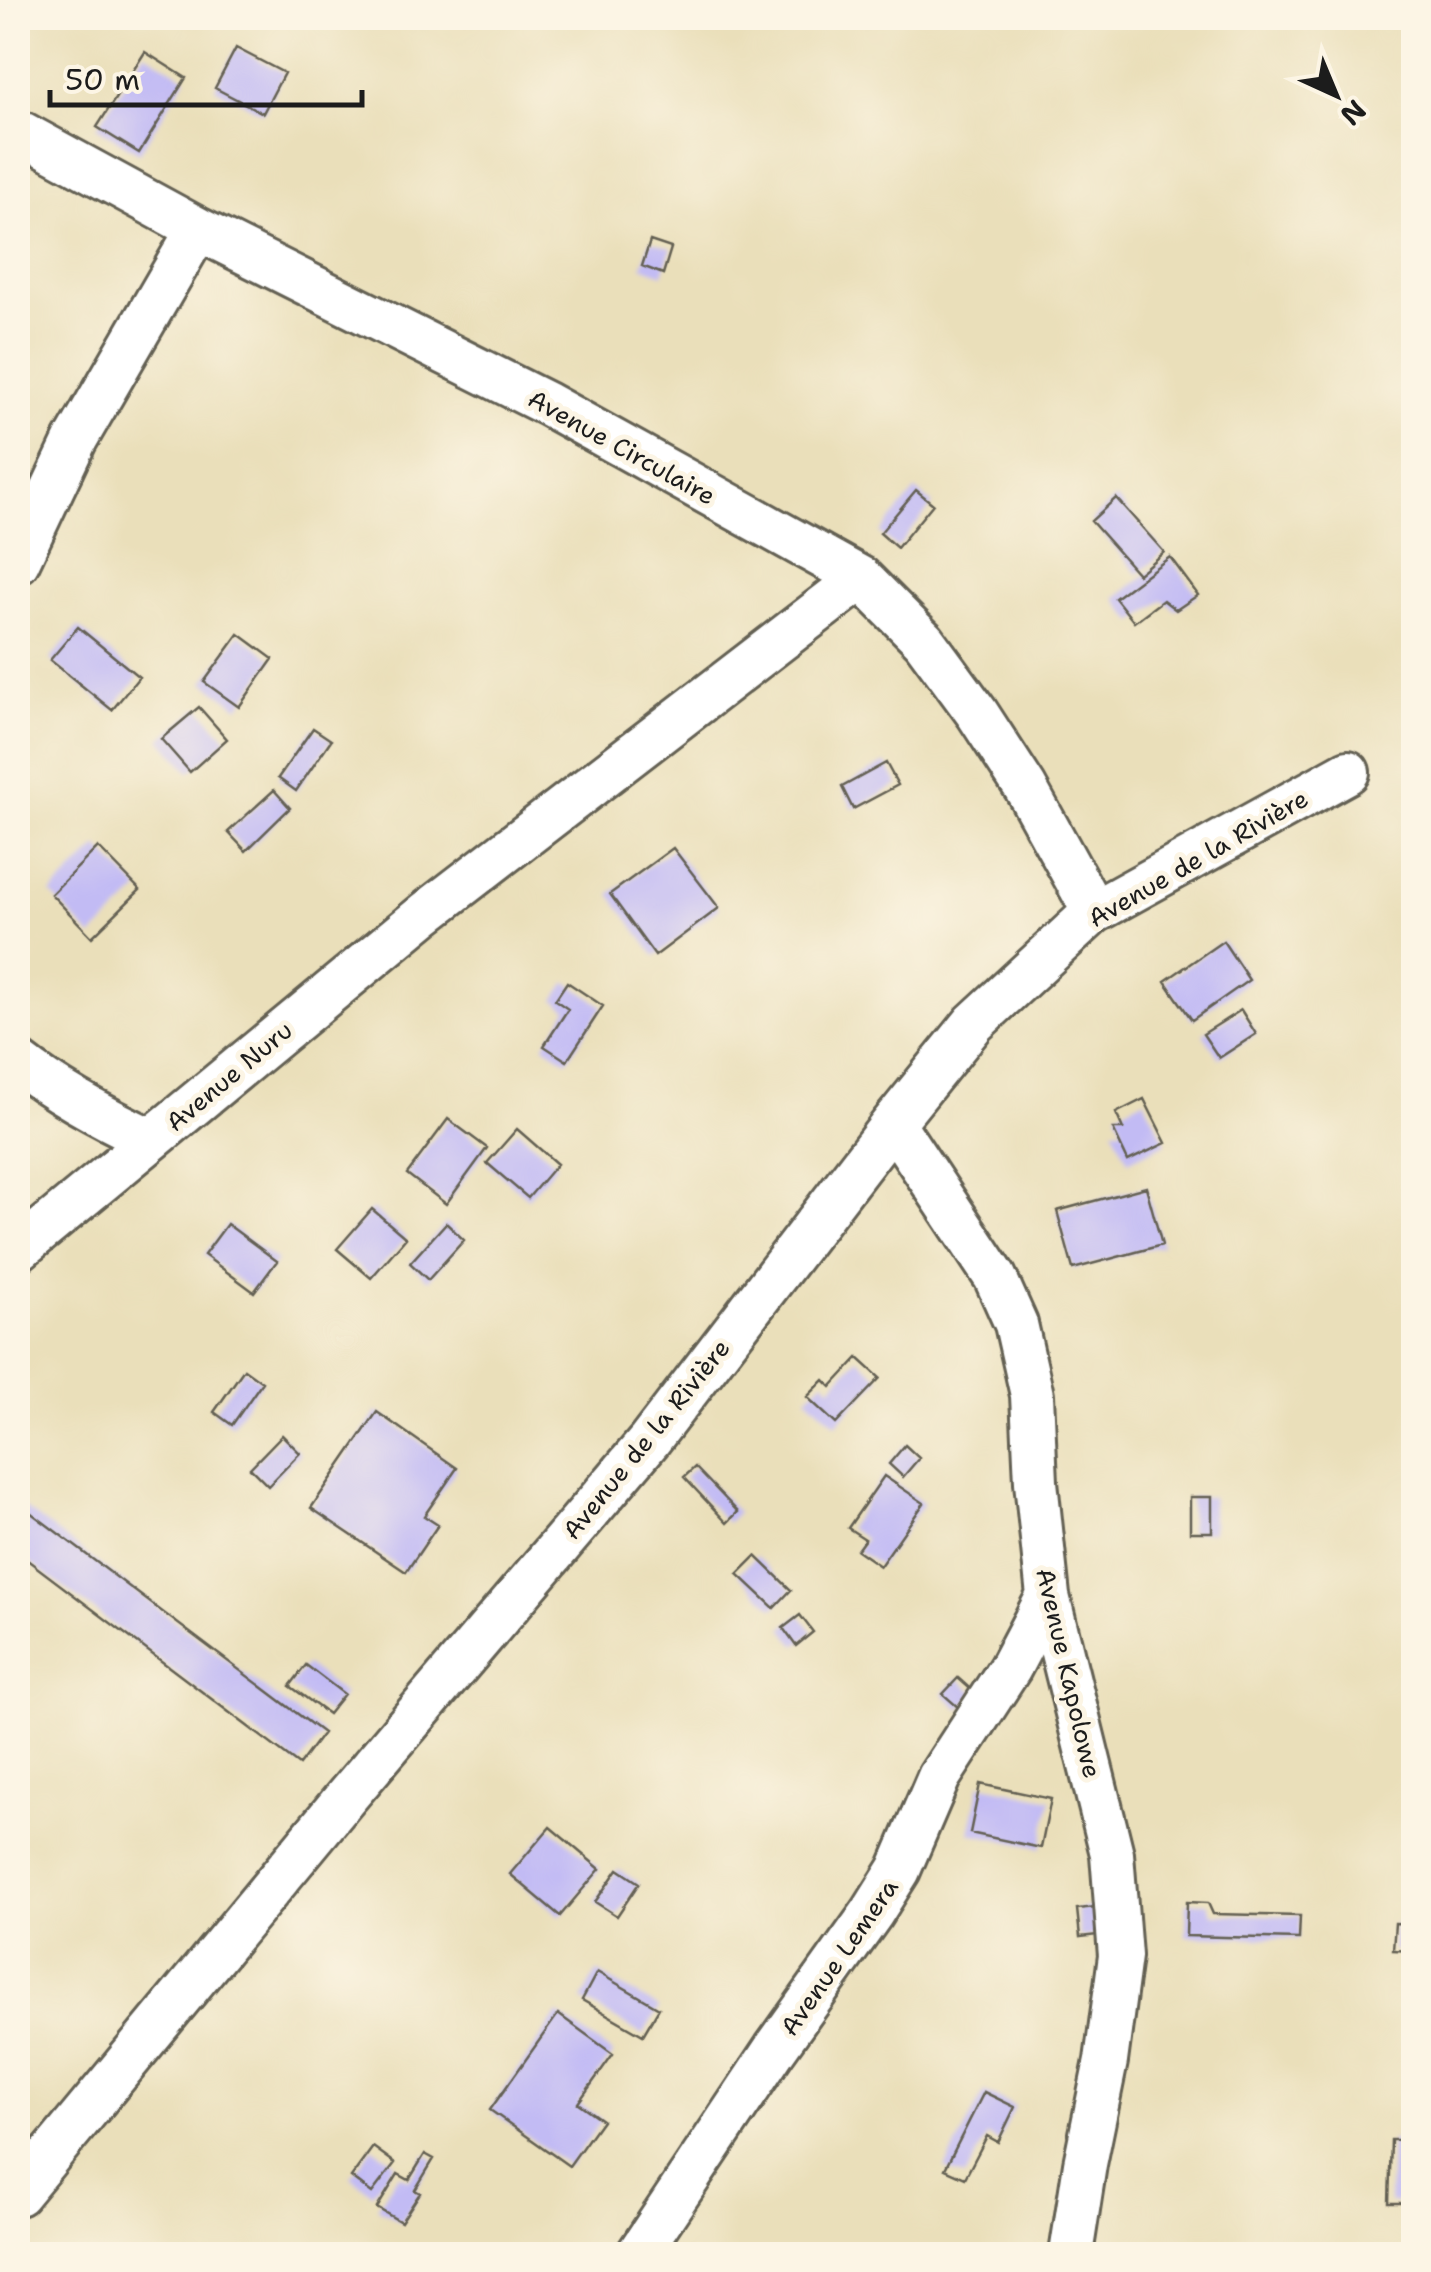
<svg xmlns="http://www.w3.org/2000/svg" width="1431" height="2272" font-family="'Shantell Sans',sans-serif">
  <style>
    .building { fill: #c2bbf4 }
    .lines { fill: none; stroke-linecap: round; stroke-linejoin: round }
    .street-casing { stroke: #646053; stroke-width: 48 }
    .street { stroke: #fff; stroke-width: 42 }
    .labels { text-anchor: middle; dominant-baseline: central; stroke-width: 10; stroke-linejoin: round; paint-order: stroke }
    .street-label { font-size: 25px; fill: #1c1c1c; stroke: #fcf5e5 }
  </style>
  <rect width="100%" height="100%" fill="#fcf5e5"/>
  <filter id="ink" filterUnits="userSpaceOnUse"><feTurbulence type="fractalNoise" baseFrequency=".01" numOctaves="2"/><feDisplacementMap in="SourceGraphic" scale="20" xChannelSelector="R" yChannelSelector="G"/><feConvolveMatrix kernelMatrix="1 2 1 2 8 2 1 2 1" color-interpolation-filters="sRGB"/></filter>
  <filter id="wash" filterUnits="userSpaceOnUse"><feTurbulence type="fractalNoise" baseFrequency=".0048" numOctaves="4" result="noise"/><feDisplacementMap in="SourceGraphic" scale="40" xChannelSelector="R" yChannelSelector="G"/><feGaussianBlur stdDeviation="2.25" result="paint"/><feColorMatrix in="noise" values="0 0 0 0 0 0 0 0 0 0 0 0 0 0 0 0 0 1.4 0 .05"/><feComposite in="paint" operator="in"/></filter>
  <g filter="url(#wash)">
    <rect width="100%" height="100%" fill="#eadfba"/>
    <g id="blocks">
      <!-- building -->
      <path class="building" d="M236 48 284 73 263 113 215 88Z
        M145 52 186 78 139 153 97 127Z
        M650 241 671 248 663 274 642 266Z
        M916 490 933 504 897 548 880 533Z
        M1116 498 1164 552 1138 574 1091 521Z
        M1170 557 1198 595 1176 610 1163 600 1134 622 1115 598Z
        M78 627 139 677 112 710 50 660Z
        M239 634 273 659 239 707 204 682Z
        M199 707 227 739 190 772 161 739Z
        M313 728 331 740 296 791 278 778Z
        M886 763 898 785 853 809 842 787Z
        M274 790 290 808 246 851 228 832Z
        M98 847 140 890 92 937 51 894Z
        M673 848 719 908 655 956 610 894Z
        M1223 941 1249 980 1192 1020 1165 981Z
        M567 982 603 1006 567 1061 544 1046 568 1009 555 1000Z
        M1241 1010 1256 1034 1219 1058 1203 1034Z
        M1144 1099 1166 1143 1128 1161 1113 1129H1123L1116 1113Z
        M448 1119 487 1148 446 1204 407 1174Z
        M517 1129 557 1164 528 1198 487 1163Z
        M1146 1187 1162 1245 1073 1269 1057 1211Z
        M372 1209 406 1238 371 1278 337 1249Z
        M446 1223 464 1240 428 1280 410 1263Z
        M227 1224 277 1261 254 1292 204 1255Z
        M858 1358 880 1378 836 1424 807 1397 824 1380 831 1387Z
        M244 1369 262 1382 232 1425 214 1412Z
        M377 1412 457 1468 424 1516 438 1525 406 1572 311 1508Z
        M282 1435 300 1453 268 1486 250 1468Z
        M905 1445 919 1458 903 1477 889 1464Z
        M695 1467 738 1512 727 1523 684 1477Z
        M884 1476 924 1503 880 1566 857 1550 865 1539 848 1528Z
        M1190 1497H1212V1532H1190Z
        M18 1503 323 1733 299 1765 18 1553Z
        M756 1556 791 1590 774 1608 738 1574Z
        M800 1615 813 1632 796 1646 783 1628Z
        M306 1665 344 1694 328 1714 290 1686Z
        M958 1678 975 1693 960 1709 943 1694Z
        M980 1784 1051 1799 1041 1848 970 1833Z
        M550 1827 600 1869 560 1916 510 1874Z
        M618 1869 639 1883 617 1916 595 1902Z
        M1187 1902 1208 1903 1213 1914 1300 1916 1299 1939 1186 1936Z
        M1096 1907 1098 1935 1080 1937 1077 1909Z
        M1395 1923 1414 1924V1951L1393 1950Z
        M597 1972 659 2008 643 2035 582 2000Z
        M558 2014 613 2054 578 2103 602 2120 569 2166 490 2110Z
        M984 2092 1015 2107 998 2142 987 2136 965 2178 945 2169Z
        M1410 2124H1414V2203H1389L1391 2140H1409Z
        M373 2147 395 2163 372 2193 351 2177Z
        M425 2154 434 2159 415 2190 420 2193 401 2222 377 2208 398 2174 409 2180Z"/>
    </g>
  </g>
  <g filter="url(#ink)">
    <use href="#blocks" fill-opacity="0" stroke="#646053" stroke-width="2.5"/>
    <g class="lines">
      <defs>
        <path id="street" d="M18 131 198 229 547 404 861 578 924 641 977 713 1025 787 1094 912
          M18 562 75 441 198 229
          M18 1062C59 1094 104 1118 151 1140
          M893 1123 995 1277 1016 1324 1032 1395 1036 1482 1048 1596 1112 1854 1120 1956 1106 2061 1085 2164 1071 2254
          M18 1250 426 913 861 578
          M18 2194 346 1797 649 1441 893 1123 974 1023 1094 912 1348 772
          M638 2254 775 2049 872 1913 899 1870 939 1777 1010 1668 1048 1596"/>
      </defs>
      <!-- street casing -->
      <use href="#street" class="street-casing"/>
      <!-- street -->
      <use href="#street" class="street"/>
    </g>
  </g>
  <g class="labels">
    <!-- street labels -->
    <g class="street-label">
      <text transform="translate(622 447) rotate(29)">Avenue Circulaire</text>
      <text transform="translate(1198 858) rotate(-30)">Avenue de la Rivière</text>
      <text transform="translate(229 1076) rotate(-40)">Avenue Nuru</text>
      <text transform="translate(646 1439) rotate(-51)">Avenue de la Rivière</text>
      <text transform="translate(1069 1673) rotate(77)">Avenue Kapolowe</text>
      <text transform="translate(839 1957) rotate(-55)">Avenue Lemera</text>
    </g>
  </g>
  <!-- margin -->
  <rect width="1431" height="2272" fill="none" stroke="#fcf5e5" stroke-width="60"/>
  <!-- north arrow -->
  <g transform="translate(1336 95) rotate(136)" stroke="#fcf5e5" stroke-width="8" paint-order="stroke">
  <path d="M0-8L18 38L0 25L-18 38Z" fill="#1c1c1c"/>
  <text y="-15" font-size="28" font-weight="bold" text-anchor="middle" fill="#1c1c1c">N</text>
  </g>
  <!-- scale -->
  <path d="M50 90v15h312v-15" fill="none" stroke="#1c1c1c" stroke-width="5"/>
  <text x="65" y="90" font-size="30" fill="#1c1c1c" stroke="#fcf5e5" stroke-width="8" paint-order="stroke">50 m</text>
</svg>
